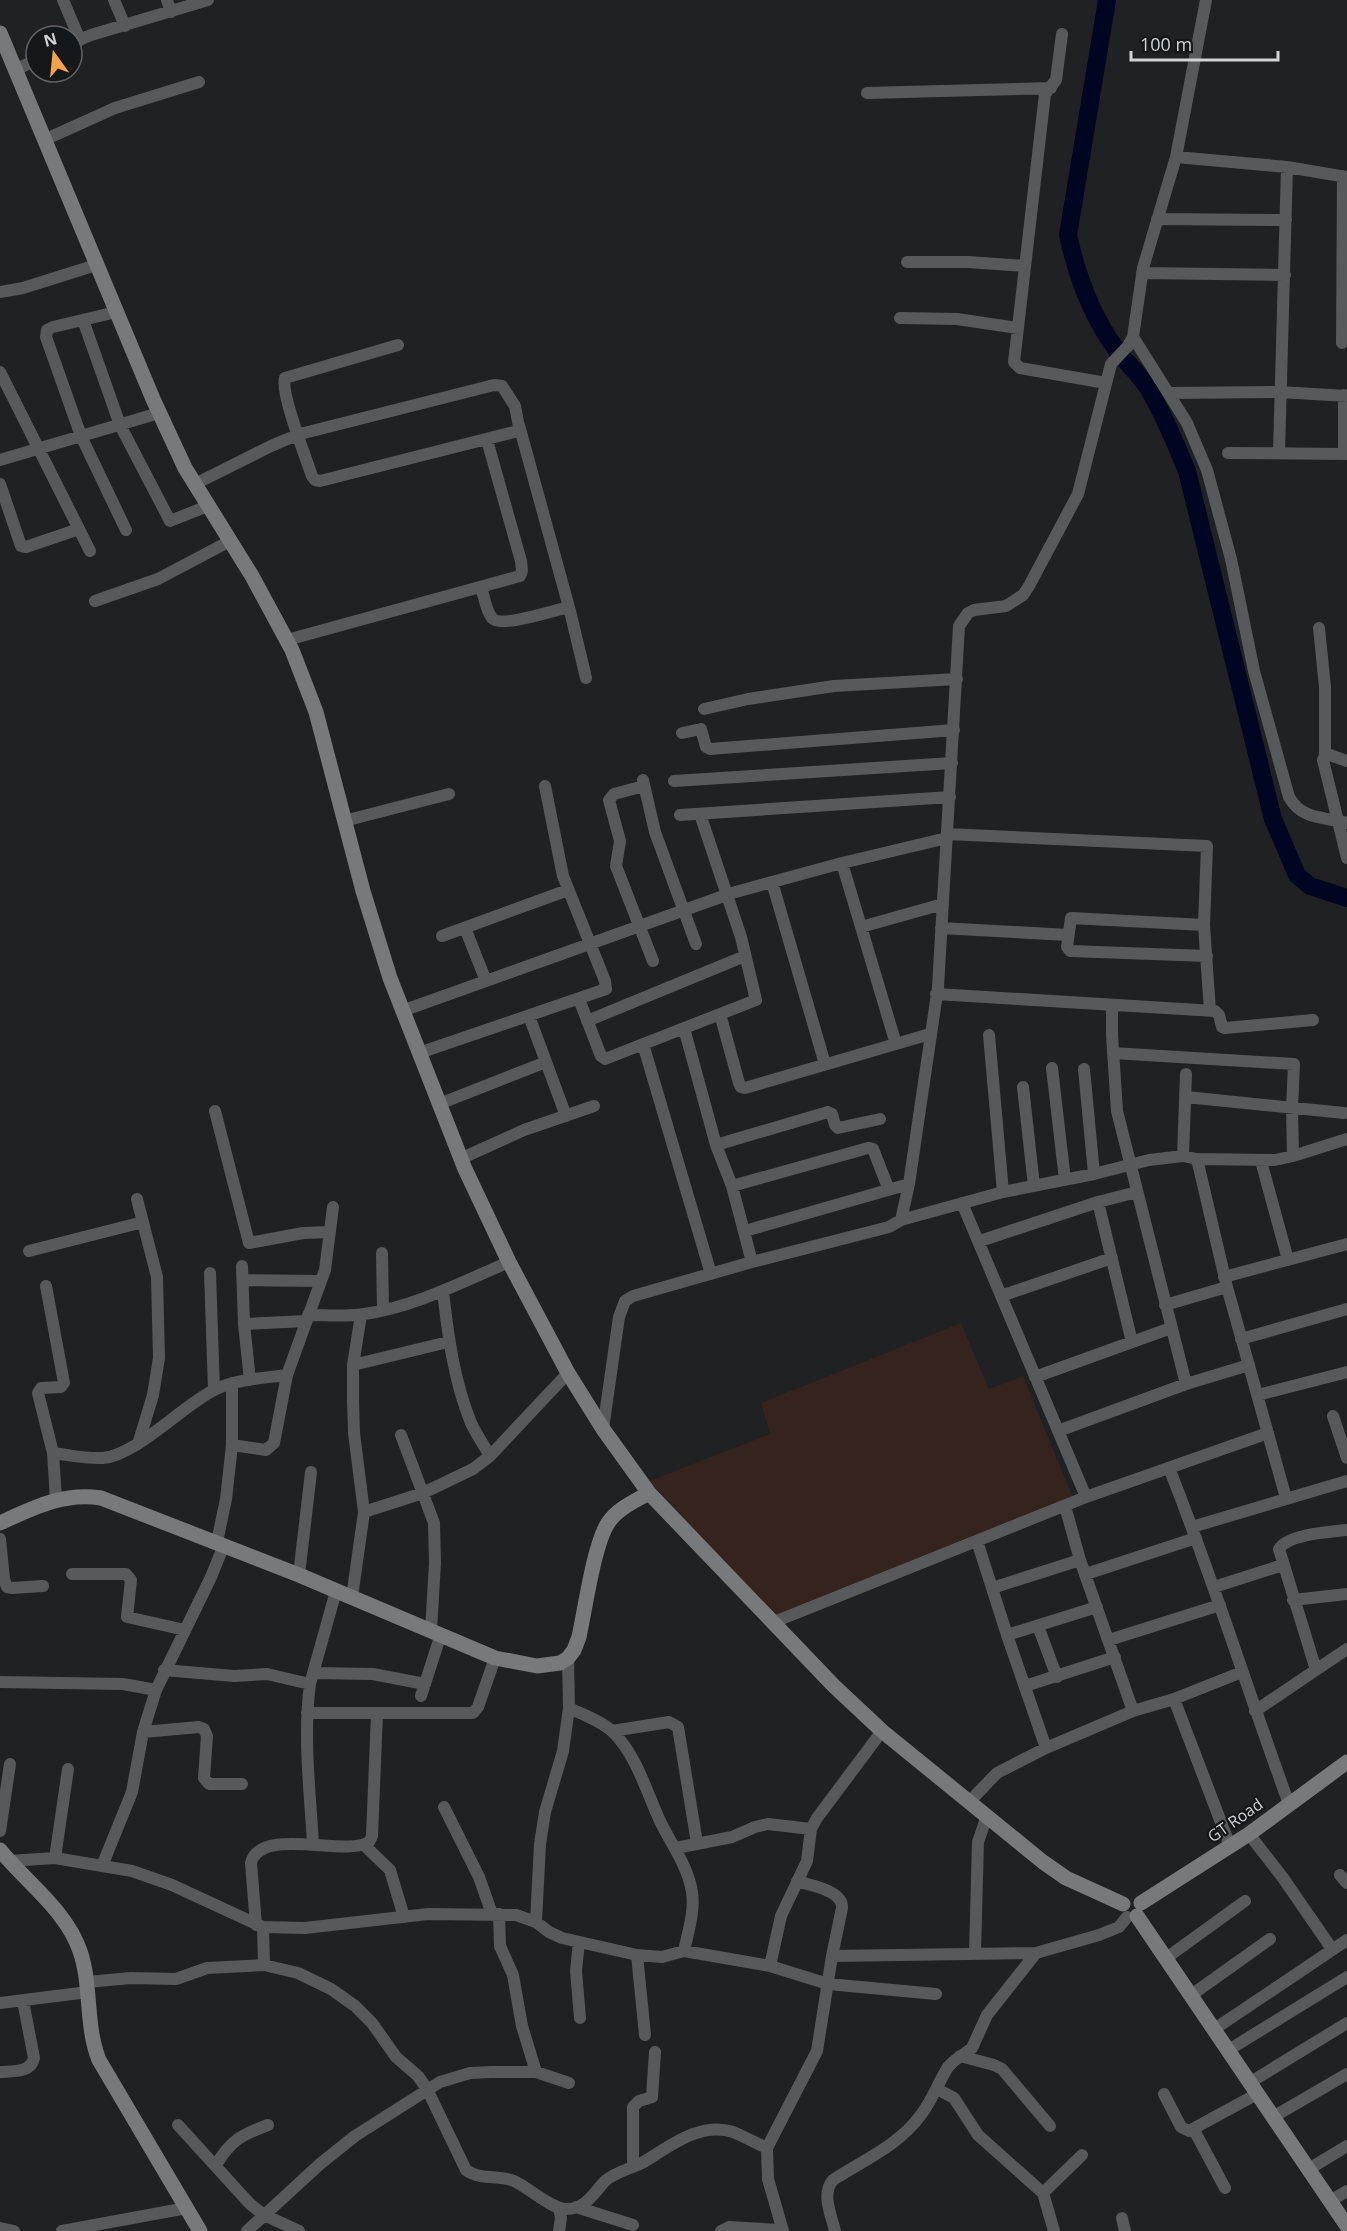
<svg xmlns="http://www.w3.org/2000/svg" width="1347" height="2231" font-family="'Open Sans',sans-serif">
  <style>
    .commercial { fill: #35231d }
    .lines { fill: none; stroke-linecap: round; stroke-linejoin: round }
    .river { stroke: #000621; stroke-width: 18 }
    .street { stroke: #58595b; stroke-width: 12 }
    .secondary { stroke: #78797b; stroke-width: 15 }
    .labels { text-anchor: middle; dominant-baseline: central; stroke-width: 4.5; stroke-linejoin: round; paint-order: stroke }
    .street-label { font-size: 16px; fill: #d1d2d4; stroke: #15181a }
  </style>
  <rect width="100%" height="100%" fill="#1f2123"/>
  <!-- commercial -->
  <path class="commercial" d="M961 1323 989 1389 1023 1376 1074 1500 775 1619 649 1481 770 1434 761 1403Z"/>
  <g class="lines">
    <!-- river -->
    <path class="river" d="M1107 0 1068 235C1077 276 1091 315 1116 349 1126 362 1139 374 1148 388 1164 414 1175 443 1187 471L1273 819 1297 875 1310 886 1347 898"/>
    <!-- street -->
    <path class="street" d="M63 0 80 40
      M114 0 125 26
      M167 0 171 12
      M1062 34 1056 80 1045 94 1014 362 1020 368 1106 383
      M72 43 91 35 208 0
      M15 70 36 60
      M867 93 1051 88
      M44 140 115 108 199 82
      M1176 157 1287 167 1347 177
      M1157 219 1286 220
      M907 262H968L1025 266
      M1142 273 1285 275
      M0 292 23 288 96 265
      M116 312 53 327 47 330 46 337 81 436 126 530
      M900 318 957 319 1018 328
      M83 320 120 425 170 521 208 506
      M1133 337 1187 423 1207 470 1231 559 1254 671 1289 797C1302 820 1324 817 1347 823
      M1342 343 1343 176
      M0 372 90 551
      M1169 393 1280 392 1347 396
      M1344 395V454
      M519 425 570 611
      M1279 452 1287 167
      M1228 453 1347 454
      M0 460 159 413
      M0 484 21 546 26 547 79 529
      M195 484 271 446C280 442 289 438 299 435L300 434 494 385 502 386 515 406 519 427 518 431 320 481 315 480 312 476C306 458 280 392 285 378L398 345
      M481 587C484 596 486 611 492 618 500 628 552 611 565 608L570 611 586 678
      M95 601 158 579 230 541
      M1319 628 1325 687V756
      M287 640 520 576 522 571 521 561 487 440
      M704 709 748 699 834 686 957 679
      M682 733 701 729 706 747 710 749 954 730
      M1347 761 1330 755 1325 756 1323 760 1347 858
      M643 780 655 832 696 944
      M674 781 952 763
      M644 786 614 794 609 800 620 841 616 866 653 961
      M680 815 950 797
      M344 821 449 794
      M947 834 1207 846 1204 925 1210 1011
      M842 863 896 1044
      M772 882 825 1064
      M1204 925 1071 918 1067 947 1070 951 1207 956
      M861 927 943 904
      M465 928 486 981
      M941 928 1068 935
      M442 936 568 890
      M936 994 1215 1011 1219 1015 1222 1027 1225 1028 1313 1020
      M579 999 601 1056 605 1059 756 1000 741 937 700 814
      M1112 1005V1035L1117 1111 1186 1384
      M402 1011 732 893 842 863 947 838
      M720 1014 739 1083 741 1087 745 1088 930 1034
      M529 1016 566 1116
      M587 1021 745 956
      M684 1028 716 1145 732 1186 752 1262
      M989 1035 1003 1192
      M643 1044 711 1274
      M419 1053 606 989 605 981 563 876 545 786
      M1113 1053 1294 1064 1292 1108 1293 1156
      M1052 1068 1065 1180
      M1084 1069 1094 1174
      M1023 1087 1034 1186
      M1186 1097 1344 1113
      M439 1104 546 1062
      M215 1111 249 1243 303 1233 329 1232
      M716 1145 828 1112 832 1114 835 1125 838 1128 880 1119
      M1183 1156 1186 1074
      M460 1159 524 1130 594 1106
      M1197 1159 1227 1287 1286 1498
      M1261 1161 1288 1260
      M732 1186 868 1148 873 1149 889 1190
      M137 1199 157 1277 159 1358 153 1395 139 1441
      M1098 1202 1132 1342
      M962 1203 1086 1497
      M901 1220 1003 1192 1094 1174 1149 1160 1183 1156 1197 1159 1275 1160 1293 1156 1347 1139
      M745 1231 909 1184
      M980 1241 1098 1202 1137 1192
      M29 1251 143 1222
      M382 1253 383 1310
      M242 1266 244 1324 250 1380
      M210 1273 214 1390
      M1224 1277 1347 1244
      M243 1280 320 1281
      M46 1286 64 1383 61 1387 41 1388 38 1393 53 1453 56 1499
      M443 1291C448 1336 454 1381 471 1423 476 1434 484 1445 490 1456
      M1001 1296 1112 1258
      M1165 1305 1227 1287
      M308 1315C326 1315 346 1317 364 1314 414 1307 462 1282 509 1262
      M244 1324 306 1321
      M1241 1339 1347 1309
      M353 1365 448 1342
      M1035 1377 1171 1328
      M1258 1395 1347 1372
      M1333 1416 1347 1458
      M603 1429 619 1317 625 1301 633 1296 752 1262 889 1227 901 1220 909 1184 938 987 959 626 968 613 974 610 1006 606 1023 595 1029 586 1078 494 1111 364 1128 346 1133 337 1143 268 1176 157 1206 0
      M1058 1431 1186 1384 1249 1365
      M401 1435 434 1523 435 1563 431 1630
      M232 1445 266 1450 274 1443 287 1375 325 1270 333 1207
      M53 1453C69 1455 87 1459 103 1458 137 1455 184 1404 216 1389 238 1379 264 1378 287 1375
      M1169 1468C1213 1578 1248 1692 1289 1804
      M1065 1506 1080 1560 1133 1711
      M364 1512 423 1493 473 1469 490 1456 568 1373
      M1192 1527 1347 1481
      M0 1539 4 1579 7 1587 12 1588 43 1586
      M977 1541 1007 1635 1046 1748
      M217 1542 226 1499 232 1445V1383
      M72 1574H126L131 1580 127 1617 185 1630
      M1086 1574 1196 1538
      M299 1575 311 1472
      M1214 1587 1283 1565
      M992 1588 1080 1560
      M352 1597 364 1512 354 1433 353 1400V1365L361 1315
      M1293 1600 1347 1594
      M774 1622 1086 1497 1268 1433
      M1038 1626 1057 1677
      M1007 1635 1097 1607
      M1109 1640 1220 1605
      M164 1670 234 1676 267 1674 310 1684
      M1316 1670 1279 1549C1288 1534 1330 1532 1347 1530
      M313 1673 373 1674 425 1684
      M0 1682 123 1684 156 1690
      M1025 1686 1115 1657
      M421 1696 441 1634
      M1174 1699 1230 1846
      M569 1708C584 1715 601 1721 613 1732 637 1756 646 1791 660 1821 671 1844 688 1866 692 1892 695 1911 688 1932 684 1951
      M1255 1711 1347 1649
      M307 1713H473L478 1707 495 1658
      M612 1731 669 1722 678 1727 697 1843
      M143 1732 199 1727 204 1729 207 1736 204 1778 209 1784H242
      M970 1801 997 1773 1046 1748 1133 1711 1174 1699 1242 1672
      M444 1807 479 1877 492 1914
      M0 1831 10 1764
      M1249 1834 1283 1878 1332 1949
      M313 1844C310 1791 303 1737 310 1684L336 1591
      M364 1845 390 1870 404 1917
      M676 1848 732 1837 755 1827 768 1824 811 1829
      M55 1858 68 1769
      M9 1861 55 1858 132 1871 172 1885 263 1927 305 1928 428 1914 516 1915 536 1922 549 1932 562 1938 637 1955 662 1957 684 1951 770 1966 828 1984 936 1994
      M102 1866 132 1792 143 1732 156 1690 211 1577 224 1545
      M1340 1875 1347 1883
      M499 1914 500 1946 513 1975 522 2026 536 2072
      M536 1922 540 1844 545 1812 563 1751 569 1708 568 1658
      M256 1925 251 1863C260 1826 345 1857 369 1842L372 1836 377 1714
      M263 1927 264 1965
      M579 1942 576 1971 580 2018
      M975 1953 978 1842 987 1816
      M637 1955 645 2035
      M832 1956 1036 1953 1099 1935 1119 1927 1127 1917
      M1165 1959 1245 1901
      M770 1966 781 1916 807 1861 811 1829 817 1818 882 1731
      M87 1982 131 1978 176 1979 207 1968 264 1965 298 1973 331 1989 355 2006 372 2023 396 2057 418 2076 427 2089 466 2170C479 2180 499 2175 514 2181 528 2187 551 2209 566 2209 586 2209 593 2194 605 2181 615 2172 630 2169 642 2163 669 2147 700 2121 733 2132 745 2137 756 2143 767 2148
      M1190 1996 1270 1939
      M0 2003 88 1992
      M1213 2030 1347 1940
      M1227 2051 1347 1977
      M960 2056 994 2065 1002 2069 1050 2126
      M0 2072C13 2071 31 2073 34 2058L23 2001
      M1249 2083 1347 2023
      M937 2089 954 2098 978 2135 1043 2193 1054 2231
      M1164 2094 1181 2127 1189 2131 1257 2094
      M1273 2117 1347 2074
      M178 2125 250 2204 264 2215 299 2231
      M1194 2130 1225 2188
      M216 2165C231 2140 241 2135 268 2125
      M633 2167V2107L639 2101 652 2097 655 2052
      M1309 2169 1347 2146
      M1043 2193 1082 2155
      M1330 2201 1347 2191
      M576 2207 633 2225
      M559 2208 561 2218 559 2231
      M1122 2218 1125 2231
      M0 2228 14 2231
      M62 2231 187 2208
      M247 2231 320 2164 355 2136 440 2082 470 2073 492 2072H536L569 2083
      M721 2231 729 2227 781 2230
      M783 2231 768 2179 767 2148 817 2051 832 1956 842 1908C843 1890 811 1886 797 1881
      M835 2231C831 2214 821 2194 833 2180 862 2161 899 2145 920 2116 932 2101 938 2083 948 2067L954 2061 972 2048 987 2015 1036 1953"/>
    <!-- secondary -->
    <path class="secondary" d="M0 33 153 399 185 468 252 576 292 650 316 712 363 891 390 978 465 1169 509 1262 568 1373 603 1429 649 1493 834 1686 882 1731 1043 1862 1066 1878 1123 1904
      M0 1523C33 1508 64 1492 101 1498L299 1575 495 1658 537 1666 560 1663 568 1658 574 1650 579 1637C585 1610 594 1544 608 1523 617 1509 635 1501 649 1493
      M0 1850C26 1882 66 1910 80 1951 92 1986 85 2025 99 2060L200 2231
      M1141 1903 1249 1834 1347 1762
      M1137 1916 1347 2226"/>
  </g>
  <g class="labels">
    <!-- street labels -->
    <g class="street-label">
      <text transform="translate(1235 1820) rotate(-35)">GT Road</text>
    </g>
  </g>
  <!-- north arrow -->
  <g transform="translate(54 54) rotate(345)"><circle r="28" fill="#15181a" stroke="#606264" stroke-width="1.5"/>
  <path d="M0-4.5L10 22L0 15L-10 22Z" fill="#f5a345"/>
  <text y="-9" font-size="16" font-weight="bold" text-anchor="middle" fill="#d1d2d4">N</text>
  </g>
  <!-- scale -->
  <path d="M1131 51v9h147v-9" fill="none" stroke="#d1d2d4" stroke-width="3"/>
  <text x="1140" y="51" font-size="18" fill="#d1d2d4" stroke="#15181a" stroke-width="4.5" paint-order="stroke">100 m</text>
</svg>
